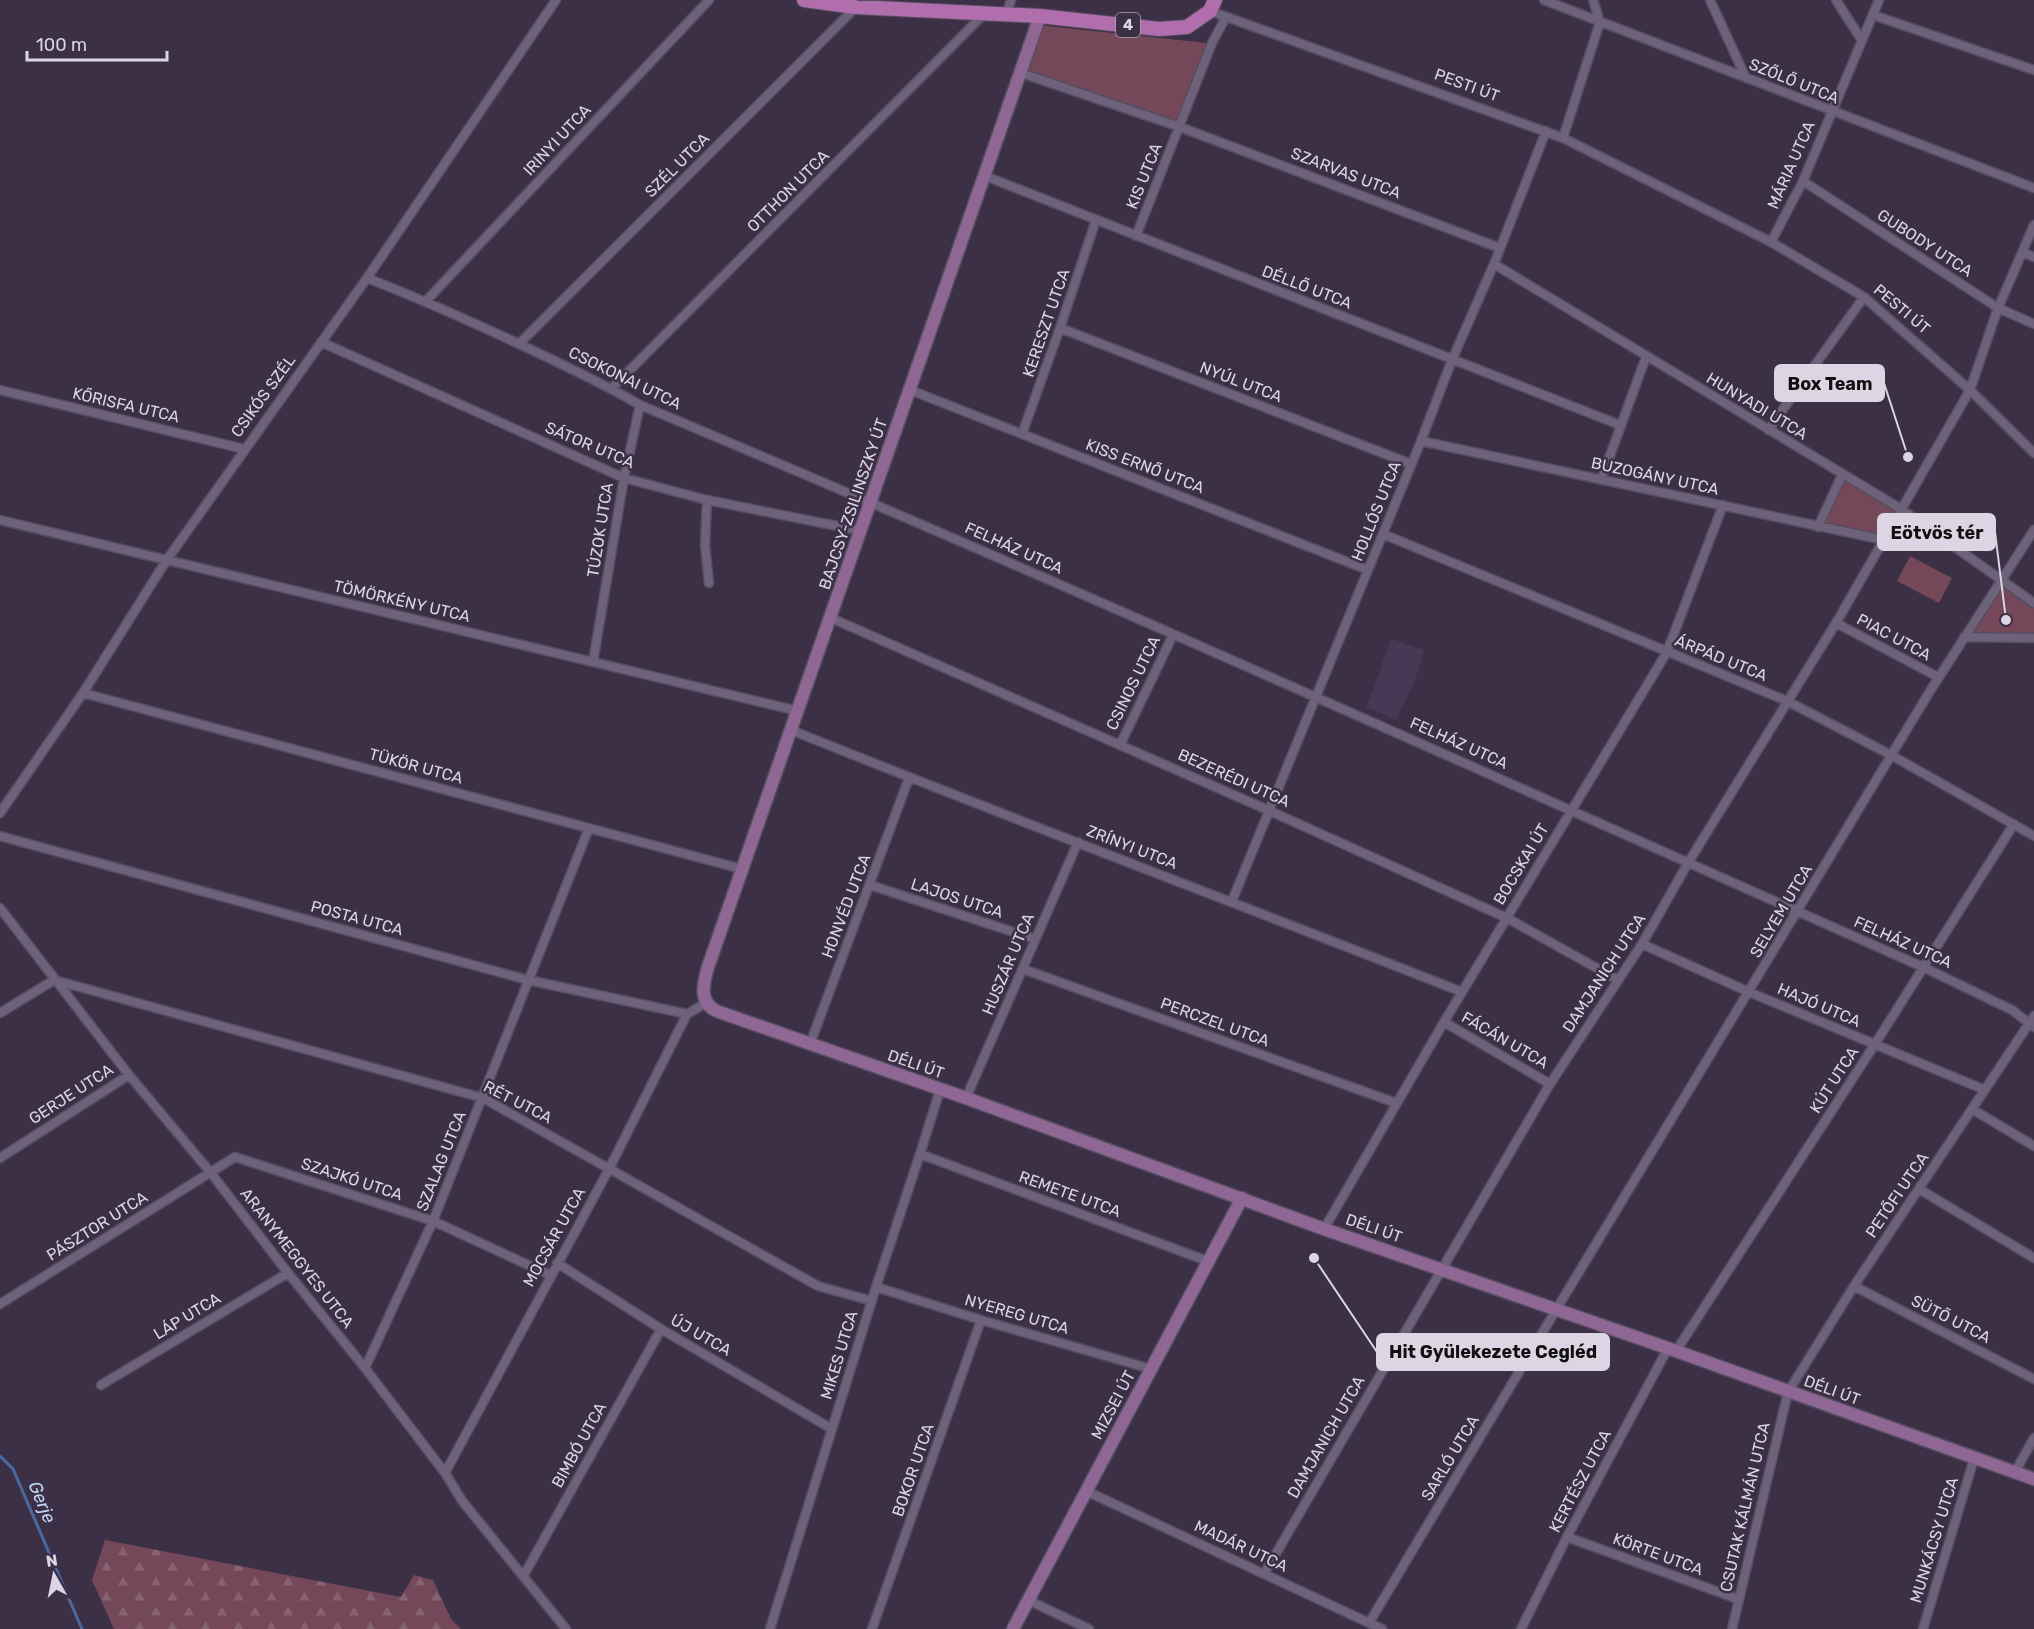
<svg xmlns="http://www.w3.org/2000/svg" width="2034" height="1629" font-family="Rubik,sans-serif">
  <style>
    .built { fill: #483856 }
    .forest { fill: url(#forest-firs) }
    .park { fill: #744858 }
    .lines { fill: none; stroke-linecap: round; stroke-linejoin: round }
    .stream { stroke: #4a69a0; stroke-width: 3 }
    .street-casing { stroke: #574d60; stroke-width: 11 }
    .secondary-casing { stroke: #574d60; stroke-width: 15 }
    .primary-casing { stroke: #574d60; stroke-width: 16 }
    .street { stroke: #6e617a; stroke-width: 8 }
    .secondary { stroke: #8f6794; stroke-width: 12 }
    .primary { stroke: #b06ead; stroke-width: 14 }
    .labels { text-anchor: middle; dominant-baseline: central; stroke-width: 5; stroke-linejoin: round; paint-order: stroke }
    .shield { fill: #3c3047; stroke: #ada4b5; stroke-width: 1.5 }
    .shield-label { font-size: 15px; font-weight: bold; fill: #ddd5e4 }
    .street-label { font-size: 16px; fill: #ddd5e4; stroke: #3c3047 }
    .water-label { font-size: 18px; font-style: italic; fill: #c2d6f6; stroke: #3c3047 }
    .leader { fill: none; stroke: #ddd5e4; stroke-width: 2 }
    .callout-dot { fill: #ddd5e4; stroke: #3c3047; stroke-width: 2 }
    .callout { fill: #ddd5e4; stroke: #ddd5e4; stroke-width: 2 }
    .callout-label { font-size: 18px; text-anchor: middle; font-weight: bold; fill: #111 }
  </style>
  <defs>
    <pattern id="forest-firs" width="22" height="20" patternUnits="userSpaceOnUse" patternTransform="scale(1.5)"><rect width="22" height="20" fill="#744858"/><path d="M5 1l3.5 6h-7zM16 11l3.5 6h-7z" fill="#876270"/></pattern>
  </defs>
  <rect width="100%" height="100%" fill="#3c3047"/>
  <!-- built -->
  <path class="built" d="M1391 639 1424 650 1415 680 1396 720 1367 707Z"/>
  <!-- forest -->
  <path class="forest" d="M105 1540 401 1597 414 1575 433 1580 451 1619 461 1629H114L92 1580Z"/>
  <!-- park -->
  <path class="park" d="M1037 25 1207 43 1179 122 1021 73Z
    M1842 475 1901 509 1884 540 1818 527Z
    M1910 556 1952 578 1939 603 1897 581Z
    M2003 582 2034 605V636H1968Z"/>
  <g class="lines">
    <!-- stream -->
    <path class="stream" d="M0 1456 13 1469 82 1629"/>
    <defs>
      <path id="street" d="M1544 0 2034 188
        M1710 0 1746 78
        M1836 0 1861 39
        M1210 11 1563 138 1771 242 1864 297 1970 390 2034 453
        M1006 15 1011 0
        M1873 15 2034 70
        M1021 73 1180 127 1500 248
        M1563 138 1600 22 1593 0
        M985 176 1620 425
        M1803 181 1998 308 2034 324
        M1136 236 1212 43 1226 17
        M1771 242 1803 181 1879 0
        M2022 252 2034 257
        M1494 264 1901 509 2034 603
        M367 278C423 300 479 325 534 351 570 368 606 385 640 405 1071 585 1496 778 1923 967L2012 1010 2034 1027
        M426 301 709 0
        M1060 328 1411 464
        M321 342 624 478 707 500 862 531
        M519 344 856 7
        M612 388 984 14
        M0 390 244 449
        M910 390 1368 570
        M1768 430 1864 297
        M1022 434 1060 328 1096 220
        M1421 441 1884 540
        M1601 480 1646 357
        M707 500 705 545 709 583
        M0 520 798 711
        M1818 527 1842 475
        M1383 534 1787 701 1891 755 2034 836
        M831 618 1270 811 1507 918 1618 980
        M1836 623 1938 677
        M1964 637 2034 638
        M593 662 624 478 640 405
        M83 693 742 869
        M791 730C1014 820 1239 904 1462 992
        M1120 745 1173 635
        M0 813 83 693 166 561 367 278 556 0
        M0 836 528 980 687 1014 706 1003
        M870 885 1035 939
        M1232 901 1421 441 1452 360 1494 264 1546 131
        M0 908 129 1075 211 1173 288 1273 365 1368 445 1473 463 1502 566 1629
        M1642 944 1749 992 1985 1090
        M1023 969 1396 1103
        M0 1013 54 980 483 1098 818 1286 872 1301
        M1444 1022 1550 1084
        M810 1044 909 778
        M966 1098 1078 842
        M1972 1109 2034 1146
        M920 1154 1210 1262
        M0 1158 129 1075
        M1919 1189 2034 1258
        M1324 1229 1444 1022 1667 652 1723 505
        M557 1263 661 1329 832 1429
        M1854 1286 2034 1379
        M876 1287 981 1320 1151 1369
        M0 1304 235 1157 433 1221 550 1275
        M1676 1351 1875 1044 2014 824
        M365 1368 433 1221 589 828
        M101 1385 288 1273
        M2015 1472 2034 1438
        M445 1473 609 1169 687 1014
        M1086 1491 1382 1629
        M1567 1537 1738 1599
        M1264 1574 1550 1084 1642 944 1688 863 1836 623 1970 390 1998 308 2034 225
        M524 1575 661 1329
        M1028 1600 1089 1629
        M1369 1623 1556 1310 1930 691 2034 530
        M770 1629 876 1287 920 1154 940 1090
        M872 1629 981 1320
        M1521 1629 1567 1537 1668 1348
        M1732 1629 1788 1392 1854 1286 2034 1016
        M1923 1629 1974 1459"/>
      <path id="secondary" d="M1040 16 708 967C703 984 698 1004 719 1012L966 1098 1324 1229 1676 1351 2034 1479
        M1013 1629 1242 1198"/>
      <path id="primary" d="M804 0 856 7 1040 16 1159 29 1187 27 1210 11 1215 0"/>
    </defs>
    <!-- street casing -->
    <use href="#street" class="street-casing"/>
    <!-- secondary casing -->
    <use href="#secondary" class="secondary-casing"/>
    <!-- primary casing -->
    <use href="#primary" class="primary-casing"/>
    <!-- street -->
    <use href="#street" class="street"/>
    <!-- secondary -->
    <use href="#secondary" class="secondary"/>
    <!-- primary -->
    <use href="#primary" class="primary"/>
  </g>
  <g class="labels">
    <!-- shield labels -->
    <rect class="shield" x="1116" y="13" width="24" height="24" rx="4.5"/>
    <g class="shield-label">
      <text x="1128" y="25">4</text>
    </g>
    <!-- street labels -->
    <g class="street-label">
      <text transform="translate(1794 81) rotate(22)">SZŐLŐ UTCA</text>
      <text transform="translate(1467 85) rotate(20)">PESTI ÚT</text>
      <text transform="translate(557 140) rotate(-47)">IRINYI UTCA</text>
      <text transform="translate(677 165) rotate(-45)">SZÉL UTCA</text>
      <text transform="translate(1791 165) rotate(-66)">MÁRIA UTCA</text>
      <text transform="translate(1346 173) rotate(21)">SZARVAS UTCA</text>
      <text transform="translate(1144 176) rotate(-68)">KIS UTCA</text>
      <text transform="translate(788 191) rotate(-45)">OTTHON UTCA</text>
      <text transform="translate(1925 243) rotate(33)">GUBODY UTCA</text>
      <text transform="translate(1307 287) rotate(21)">DÉLLŐ UTCA</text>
      <text transform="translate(1902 309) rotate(40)">PESTI ÚT</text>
      <text transform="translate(1046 323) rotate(-71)">KERESZT UTCA</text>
      <text transform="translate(625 378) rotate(26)">CSOKONAI UTCA</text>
      <text transform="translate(1241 382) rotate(21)">NYÚL UTCA</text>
      <text transform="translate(263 396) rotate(-54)">CSIKÓS SZÉL</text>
      <text transform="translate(126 405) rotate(13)">KŐRISFA UTCA</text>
      <text transform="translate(1757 406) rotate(31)">HUNYADI UTCA</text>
      <text transform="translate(590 445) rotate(23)">SÁTOR UTCA</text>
      <text transform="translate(1145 466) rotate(21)">KISS ERNŐ UTCA</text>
      <text transform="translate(1655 476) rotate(12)">BUZOGÁNY UTCA</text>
      <text transform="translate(853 504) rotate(-71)">BAJCSY-ZSILINSZKY ÚT</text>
      <text transform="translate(1376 511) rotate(-68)">HOLLÓS UTCA</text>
      <text transform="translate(600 530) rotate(-81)">TÚZOK UTCA</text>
      <text transform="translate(1014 548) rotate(24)">FELHÁZ UTCA</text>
      <text transform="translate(402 601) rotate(13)">TÖMÖRKÉNY UTCA</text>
      <text transform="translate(1894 637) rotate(28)">PIAC UTCA</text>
      <text transform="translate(1721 658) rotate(22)">ÁRPÁD UTCA</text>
      <text transform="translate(1133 683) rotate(-64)">CSINOS UTCA</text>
      <text transform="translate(1459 743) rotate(24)">FELHÁZ UTCA</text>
      <text transform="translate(416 766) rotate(15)">TÜKÖR UTCA</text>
      <text transform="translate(1234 778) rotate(24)">BEZERÉDI UTCA</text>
      <text transform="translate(1132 847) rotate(21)">ZRÍNYI UTCA</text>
      <text transform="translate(1521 864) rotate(-59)">BOCSKAI ÚT</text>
      <text transform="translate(957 898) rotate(18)">LAJOS UTCA</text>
      <text transform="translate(846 906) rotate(-69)">HONVÉD UTCA</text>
      <text transform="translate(1781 911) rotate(-59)">SELYEM UTCA</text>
      <text transform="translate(357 918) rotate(15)">POSTA UTCA</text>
      <text transform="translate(1903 942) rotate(24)">FELHÁZ UTCA</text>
      <text transform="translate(1008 964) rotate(-67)">HUSZÁR UTCA</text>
      <text transform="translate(1604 973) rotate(-57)">DAMJANICH UTCA</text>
      <text transform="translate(1819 1005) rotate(23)">HAJÓ UTCA</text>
      <text transform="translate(1215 1022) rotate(20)">PERCZEL UTCA</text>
      <text transform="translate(1505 1040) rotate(30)">FÁCÁN UTCA</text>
      <text transform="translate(916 1064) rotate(19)">DÉLI ÚT</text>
      <text transform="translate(1834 1080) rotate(-57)">KÚT UTCA</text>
      <text transform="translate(71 1094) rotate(-33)">GERJE UTCA</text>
      <text transform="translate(518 1102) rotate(27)">RÉT UTCA</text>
      <text transform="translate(441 1161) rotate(-68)">SZALAG UTCA</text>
      <text transform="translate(352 1179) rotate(18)">SZAJKÓ UTCA</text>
      <text transform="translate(1070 1194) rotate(20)">REMETE UTCA</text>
      <text transform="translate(1897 1195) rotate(-56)">PETŐFI UTCA</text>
      <text transform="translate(97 1226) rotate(-32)">PÁSZTOR UTCA</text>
      <text transform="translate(1374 1228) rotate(19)">DÉLI ÚT</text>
      <text transform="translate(554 1237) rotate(-61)">MOCSÁR UTCA</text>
      <text transform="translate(297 1258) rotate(52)">ARANYMEGGYES UTCA</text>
      <text transform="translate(1017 1314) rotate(16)">NYEREG UTCA</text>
      <text transform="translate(187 1316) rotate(-31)">LÁP UTCA</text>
      <text transform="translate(1951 1319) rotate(27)">SÜTŐ UTCA</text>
      <text transform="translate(701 1335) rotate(30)">ÚJ UTCA</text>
      <text transform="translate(839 1355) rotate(-73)">MIKES UTCA</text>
      <text transform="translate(1832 1390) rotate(20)">DÉLI ÚT</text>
      <text transform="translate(1113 1405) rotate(-62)">MIZSEI ÚT</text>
      <text transform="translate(1326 1437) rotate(-60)">DAMJANICH UTCA</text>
      <text transform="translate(579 1445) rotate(-61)">BIMBÓ UTCA</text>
      <text transform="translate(1450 1458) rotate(-59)">SARLÓ UTCA</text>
      <text transform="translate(913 1470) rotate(-71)">BOKOR UTCA</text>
      <text transform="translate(1580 1481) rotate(-62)">KERTÉSZ UTCA</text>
      <text transform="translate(1745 1507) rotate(-77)">CSUTAK KÁLMÁN UTCA</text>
      <text transform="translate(1934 1540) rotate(-73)">MUNKÁCSY UTCA</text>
      <text transform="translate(1241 1546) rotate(25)">MADÁR UTCA</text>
      <text transform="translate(1658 1554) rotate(20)">KÖRTE UTCA</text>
    </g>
    <!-- water labels -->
    <g class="water-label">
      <text transform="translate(42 1502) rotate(67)">Gerje</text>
    </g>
  </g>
  <!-- callouts -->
  <path class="leader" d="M1908 457L1884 383M2006 620L1995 532M1314 1258L1377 1352"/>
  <g class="callout-dot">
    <circle cx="1908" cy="457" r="6"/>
    <circle cx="2006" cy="620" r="6"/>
    <circle cx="1314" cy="1258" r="6"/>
  </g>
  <g class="callout">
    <rect x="1775" y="365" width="109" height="36" rx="6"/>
    <rect x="1878" y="514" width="117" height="36" rx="6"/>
    <rect x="1377" y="1334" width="232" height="36" rx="6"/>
  </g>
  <g class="callout-label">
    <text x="1830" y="390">Box Team</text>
    <text x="1937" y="539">Eötvös tér</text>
    <text x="1493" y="1358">Hit Gyülekezete Cegléd</text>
  </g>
  <!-- north arrow -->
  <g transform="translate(54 1575) rotate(351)" stroke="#3c3047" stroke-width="4.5" paint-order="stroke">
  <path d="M0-4.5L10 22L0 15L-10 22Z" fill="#ddd5e4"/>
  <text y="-9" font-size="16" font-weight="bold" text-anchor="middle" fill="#ddd5e4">N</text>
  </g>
  <!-- scale -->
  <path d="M27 51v9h140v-9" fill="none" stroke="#ddd5e4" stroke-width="3"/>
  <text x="36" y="51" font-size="18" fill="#ddd5e4" stroke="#3c3047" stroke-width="4.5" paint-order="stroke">100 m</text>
</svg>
